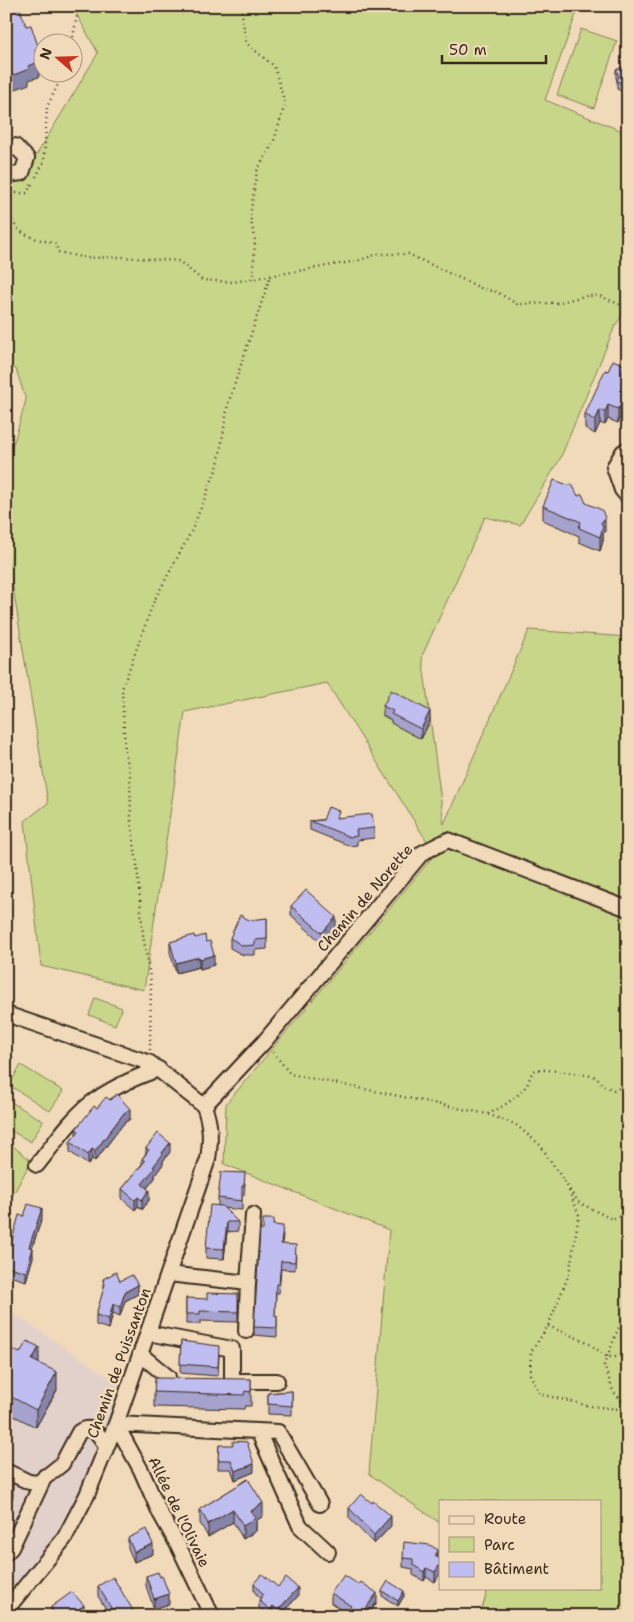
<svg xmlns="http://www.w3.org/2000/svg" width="634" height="1622" font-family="'Shantell Sans',sans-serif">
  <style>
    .built { fill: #e2d1ca }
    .green { fill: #c8d68a; stroke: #828054 }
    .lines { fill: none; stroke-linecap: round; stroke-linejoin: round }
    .minor-casing { stroke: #3b2a1e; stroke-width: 18 }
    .path { stroke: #3b2a1e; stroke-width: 2.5; stroke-dasharray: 1 4; stroke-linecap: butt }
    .minor { stroke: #f1daba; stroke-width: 14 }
    .wall { fill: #a5a3ce; stroke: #3b2a1e }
    .shaded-wall { fill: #8684a8; stroke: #3b2a1e }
    .building { fill: #c0bdf0; stroke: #3b2a1e }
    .labels { text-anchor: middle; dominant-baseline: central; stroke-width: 5; stroke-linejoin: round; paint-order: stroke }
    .street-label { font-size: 15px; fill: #3b2a1e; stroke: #f1daba }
  </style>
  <rect width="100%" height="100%" fill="#f1daba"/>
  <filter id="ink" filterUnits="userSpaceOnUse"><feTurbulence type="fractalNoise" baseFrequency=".02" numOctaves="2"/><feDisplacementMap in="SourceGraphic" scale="10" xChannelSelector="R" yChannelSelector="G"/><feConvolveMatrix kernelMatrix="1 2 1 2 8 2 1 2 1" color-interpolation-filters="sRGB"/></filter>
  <g filter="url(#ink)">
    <!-- built -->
    <path class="built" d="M6 1308 135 1395 82 1523 8 1616H6Z"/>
    <!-- green -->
    <path class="green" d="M72 6H579L545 100 622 131 628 130V306L615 326 560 459 520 525 485 517 422 656 444 824 529 630 628 637V1616H480L488 1588H600V1501H440V1523L369 1474 389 1230 224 1164 226 1104 435 854 327 683 185 712 144 990 41 966 25 821 48 803 6 545V448L14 442 26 400 16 369 6 365V173L22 179 98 53Z
      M581 29 617 41 594 108 557 95Z
      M95 998 122 1008 115 1025 89 1015Z
      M21 1065 63 1091 50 1111 9 1085Z
      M6 1099 43 1121 31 1142 6 1128Z
      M6 1140 31 1161 6 1208Z"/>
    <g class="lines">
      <defs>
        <path id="minor" d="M6 149 15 146 27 158 22 173 6 175
          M628 449 623 452 614 467 622 490 628 497
          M6 1014 150 1063 204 1106
          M204 1106 264 1042 422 853 448 840 628 909
          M37 1165C54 1144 69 1121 90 1104 109 1089 136 1077 159 1069
          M168 1274 248 1283 253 1215
          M246 1331 248 1283
          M148 1333 232 1349V1381H277
          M140 1354 168 1377
          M116 1424 278 1432 320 1504
          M116 1424 141 1470 160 1513 179 1547 212 1616
          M259 1433 300 1526 328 1552
          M6 1471 29 1482 38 1483 62 1464 79 1432C92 1423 101 1436 106 1447
          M6 1553 11 1548 45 1476
          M6 1610 64 1539 87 1495 116 1424 208 1159C211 1139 211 1125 204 1106"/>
      </defs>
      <!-- minor casing -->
      <use href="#minor" class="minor-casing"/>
      <!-- path -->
      <path class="path" d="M241 6 246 43 274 66 285 104 274 141 257 171 250 216 255 240 253 279
        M72 42 79 6
        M36 177 44 162 47 107 64 72
        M6 193H27L33 182
        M6 207C17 237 27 236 56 244L58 252 86 258 121 257 179 261 202 280 233 282 357 261 378 254H408L483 289 497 292 517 304 556 303 585 296H600L628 308
        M150 1050 151 983 143 935 137 864 131 821 130 773 125 752 122 689 154 601 192 530 218 465 228 404 270 277
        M273 1052 290 1074 487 1114 515 1124 540 1145 578 1202 612 1219 628 1214
        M488 1114C501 1108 517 1098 526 1086 530 1082 529 1073 536 1070 540 1068 589 1075 597 1077L602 1085 614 1090 628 1085
        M569 1191 579 1215 569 1274 548 1326 531 1352 530 1374 540 1394 590 1406 628 1410
        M628 1316 618 1329 604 1365 613 1391 628 1407
        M548 1326 587 1342 607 1357H628"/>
      <!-- minor -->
      <use href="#minor" class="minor"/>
    </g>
    <!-- wall -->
    <path class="wall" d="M628 65V102L626 101 621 91 617 89V80L616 78V70Z
      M625 376 628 377V408L623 419 620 418 618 423 608 419 605 425 600 423 595 434 585 428V414Z
      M578 496 586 503 605 532 603 534V541L600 551 579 542V536L543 520V506Z
      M383 706 430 721 421 739 391 723V720L383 716Z
      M628 760V778L622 776V766Z
      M339 818 374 828V838L357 840V845L350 846 310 830V821Z
      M291 906 336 926 322 943 291 915Z
      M267 918V949L255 950V955H243L230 948V938Z
      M195 938 206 942 214 965 200 969 199 967 176 973 170 952V942Z
      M97 1108 130 1119 124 1123 95 1161 92 1159 88 1165 70 1152V1142L76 1135V1129Z
      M146 1148 170 1152 163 1161V1164L155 1175V1178L147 1188 149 1200 142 1210 138 1206 135 1210 122 1199V1189L142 1164V1159L146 1153Z
      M245 1183 244 1195H242V1210L223 1208 238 1222V1231L227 1232 224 1259 206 1258V1248L218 1206V1198Z
      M42 1218 32 1248 33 1257 26 1281 6 1275V1262Z
      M274 1225 283 1234 282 1244 296 1253 295 1270 281 1269 279 1293H276L275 1316H277V1337L254 1335V1327L263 1230Z
      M103 1279 120 1281 138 1294 125 1301 120 1316 113 1313 109 1329 96 1325V1315L104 1289Z
      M186 1298 238 1304V1322L200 1321V1324H186Z
      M6 1329 8 1347 39 1363 57 1390 36 1427 6 1412Z
      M181 1341 219 1356 218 1376 180 1373Z
      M251 1379V1406H245L244 1409 154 1407V1392Z
      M292 1391V1415L268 1414V1393Z
      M219 1445 254 1472 235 1480 231 1469H218Z
      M248 1479 263 1516 256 1521V1531L243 1539 233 1522 208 1537 200 1523V1509Z
      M349 1508 391 1526 374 1544 349 1518Z
      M128 1538 153 1554 134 1562 128 1548Z
      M438 1550 435 1582 426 1577 424 1581 413 1575V1569L403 1567V1558Z
      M146 1576 160 1577 169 1604 154 1609 146 1586Z
      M254 1583 278 1587 298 1596 280 1616H275L273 1614 272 1616H267L259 1608V1600L260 1599 254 1591Z
      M98 1586 134 1616H110L98 1596Z
      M382 1591 404 1596 398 1606 382 1596Z
      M331 1593 377 1602 367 1616H349V1615L331 1603Z
      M51 1607 84 1615 51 1616Z"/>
    <!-- shaded-wall -->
    <path class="shaded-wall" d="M39 49V77L29 80V84L6 93V78L28 66 35 50Z
      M9 111V138L6 139V112Z
      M625 365V379L621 374Z
      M628 395V408L623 419V406Z
      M608 405V419L605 425V412Z
      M620 405V418L618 423V409Z
      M600 410V423L595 434V421Z
      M605 518V532L603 534V541L600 551V537L601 523Z
      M430 711V721L421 739V729Z
      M336 917V926L322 943V933Z
      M214 955V965L200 969V959Z
      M199 957V967L176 973V963Z
      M130 1109V1119L124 1123 95 1161V1151L124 1113Z
      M170 1143V1152L163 1161V1164L155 1175V1178L142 1194V1184L162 1153Z
      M92 1149V1159L88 1165V1155Z
      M149 1190V1200L142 1210V1200Z
      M138 1197V1206L135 1210V1200Z
      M42 1208V1218L29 1256V1247Z
      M227 1222V1232L224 1259V1249Z
      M33 1248V1257L26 1281V1272Z
      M138 1285V1294L125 1301 120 1316V1307L125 1292Z
      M113 1304V1313L109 1329V1319Z
      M8 1330V1347L6 1350V1332Z
      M39 1347V1365L32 1360Z
      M57 1372V1390L36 1427V1410Z
      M254 1464V1472L235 1480V1471Z
      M13 1478V1497L6 1510V1491Z
      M263 1503V1516L256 1521V1531L243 1539V1526L251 1511Z
      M233 1509V1522L208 1537V1524Z
      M391 1516V1526L374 1544V1535Z
      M153 1544V1554L134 1562V1552Z
      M438 1550V1559L435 1556Z
      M440 1564V1574L435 1582V1572Z
      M426 1568V1577L424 1581V1572Z
      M298 1588V1596L280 1616H278V1610Z
      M404 1591V1596L398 1606V1601Z
      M377 1593V1602L367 1616H360Z
      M169 1594V1604L154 1609V1599Z
      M84 1605V1615L70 1616Z
      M273 1606V1614L272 1616H270V1610Z"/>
    <!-- building -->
    <path class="building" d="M6 6H19L26 26 31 25 39 49 35 50 39 62 28 66 29 69 6 78V48H8L6 43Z
      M628 65V94L626 93 621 83 617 81 619 76 616 70Z
      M6 104 9 111 6 112Z
      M6 116 9 124 6 125Z
      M613 360 625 365 621 374 628 377V395L623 406 620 405 618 409 608 405 605 412 600 410 595 421 585 414 605 370 608 371Z
      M554 480 568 485 572 484 578 496 582 494 586 503 602 510 605 518 601 523 603 526 600 537 579 528 581 522 543 506Z
      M391 690 430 711 421 729 391 714 393 711 383 706Z
      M628 760V768L622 766Z
      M328 807 339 811 336 818 372 814 374 828 356 830 357 836 350 837 310 821 323 820Z
      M306 890 336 917 322 933 291 906Z
      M240 915 249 920 267 918V939L255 940V945L243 946 230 938Z
      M194 935 195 938 205 935 206 942 210 941 214 955 200 959 199 957 176 963 170 942Z
      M117 1094 130 1109 124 1113 95 1151 92 1149 88 1155 70 1142 79 1131 76 1129 94 1106 97 1108 106 1097 110 1100Z
      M158 1133 170 1143 162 1153 163 1154 153 1167 155 1168 142 1184 149 1190 142 1200 138 1197 135 1200 122 1189 145 1161 142 1159 149 1150 146 1148Z
      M221 1172 245 1173 244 1186H242V1201L218 1198Z
      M28 1204 42 1208 29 1247 33 1248 26 1272 6 1266V1262L19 1215 24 1216Z
      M210 1205 222 1206 238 1222H227L224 1249 206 1248Z
      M263 1219H274L273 1225 283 1226 281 1244 296 1245 295 1262 281 1261 279 1284H276L275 1316H277V1328L254 1327 260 1230H263Z
      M116 1272 120 1281 132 1275 138 1285 125 1292 120 1307 113 1304 109 1319 96 1315 105 1284 103 1279Z
      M207 1293 238 1294V1312L200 1311V1314H186V1298L207 1299Z
      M27 1341 39 1347 32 1360 57 1372 36 1410 6 1394V1346L20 1353Z
      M181 1341 219 1346 218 1367 180 1364Z
      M155 1378 251 1379V1392L245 1391 244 1395 154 1392Z
      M292 1391V1406L268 1404V1393Z
      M233 1441 247 1442 254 1464 235 1471 231 1460H218L219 1445H233Z
      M6 1475 13 1478 6 1491Z
      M248 1479 263 1503 251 1511 256 1518 243 1526 233 1509 208 1524 200 1509Z
      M361 1494 372 1503 373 1501 391 1516 374 1535 349 1508Z
      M146 1529 153 1544 134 1552 128 1538Z
      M404 1542 430 1545 438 1550 435 1556 440 1559V1564L435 1572 426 1568 424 1572 413 1565V1559L403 1558Z
      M158 1572 160 1577 162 1576 169 1594 154 1599 146 1576Z
      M262 1574 278 1587 286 1578 298 1588 278 1610 273 1606 270 1610 259 1600 263 1595 254 1583Z
      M344 1575 359 1585 361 1582 377 1593 360 1616 349 1609 351 1606 331 1593Z
      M113 1577 134 1612 129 1616H116L98 1586Z
      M388 1581 404 1591 398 1601 382 1591Z
      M72 1592 84 1605 70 1616H52L55 1614 51 1607Z"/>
  </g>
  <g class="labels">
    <!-- street labels -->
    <g class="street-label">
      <text transform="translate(365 898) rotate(-49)">Chemin de Norette</text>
      <text transform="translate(119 1363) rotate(-70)">Chemin de Puissanton</text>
      <text transform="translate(179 1512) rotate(64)">Allée de l'Olivaie</text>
    </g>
  </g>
  <!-- margin -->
  <rect width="634" height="1622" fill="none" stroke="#f1daba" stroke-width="25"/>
  <rect x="12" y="12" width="609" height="1597" fill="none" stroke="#3b2a1e" stroke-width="2" filter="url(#ink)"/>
  <!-- legend -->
  <rect x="439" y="1500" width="162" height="90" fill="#f1daba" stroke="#a8947c"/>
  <rect x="449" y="1516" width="25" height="8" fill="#f1daba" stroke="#a8947c"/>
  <text x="484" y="1524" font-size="15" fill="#3b2a1e">Route</text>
  <rect x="449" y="1537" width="25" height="15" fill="#c8d68a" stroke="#a8947c"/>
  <text x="484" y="1550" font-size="15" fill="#3b2a1e">Parc</text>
  <rect x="449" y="1562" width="25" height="15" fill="#c0bdf0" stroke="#a8947c"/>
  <text x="484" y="1574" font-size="15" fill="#3b2a1e">Bâtiment</text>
  <!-- north arrow -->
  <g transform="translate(58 58) rotate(290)"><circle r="24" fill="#f1daba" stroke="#a8947c"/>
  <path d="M0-4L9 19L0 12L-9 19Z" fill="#c8321e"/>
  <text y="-8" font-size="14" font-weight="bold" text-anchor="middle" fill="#3b2a1e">N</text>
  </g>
  <!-- scale -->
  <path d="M442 55v8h104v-8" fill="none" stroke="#3b2a1e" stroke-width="2.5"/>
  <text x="449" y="55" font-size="15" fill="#3b2a1e" stroke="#f1daba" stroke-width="4" paint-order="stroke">50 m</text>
</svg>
